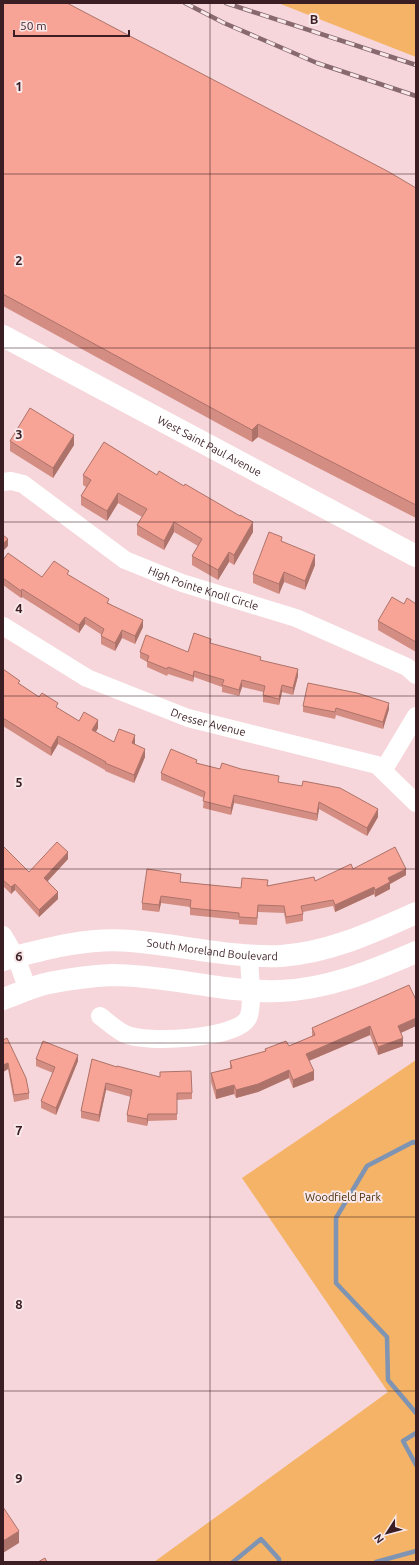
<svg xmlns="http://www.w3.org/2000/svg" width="419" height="1565" font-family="Ubuntu,sans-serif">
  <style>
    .park { fill: #f4b366 }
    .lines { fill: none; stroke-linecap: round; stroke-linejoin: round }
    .stream { stroke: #7f94b3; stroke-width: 4.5 }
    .minor { stroke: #fff; stroke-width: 18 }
    .tertiary { stroke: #fff; stroke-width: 22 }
    .secondary { stroke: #fff; stroke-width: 22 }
    .rail-casing { stroke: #87696e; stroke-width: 4.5 }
    .rail { stroke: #f8e8ea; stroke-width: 3; stroke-dasharray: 9; stroke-linecap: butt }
    .wall { fill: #d48d82 }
    .shaded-wall { fill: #ad736a }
    .building { fill: #f7a497; stroke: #ad736a }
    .grid { fill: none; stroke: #3a1e23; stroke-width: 1; stroke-opacity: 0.55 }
    .labels { text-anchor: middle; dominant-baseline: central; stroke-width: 4; stroke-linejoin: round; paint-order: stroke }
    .street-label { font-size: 11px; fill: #3a1e23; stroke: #f8e8ea }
    .park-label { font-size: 11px; fill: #452a05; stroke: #f8e8ea }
    .grid-label { font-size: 13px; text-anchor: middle; font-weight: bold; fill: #3a1e23; stroke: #f8e8ea; stroke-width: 4; stroke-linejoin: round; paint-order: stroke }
  </style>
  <rect width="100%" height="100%" fill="#f6d6da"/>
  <!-- park -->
  <path class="park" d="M278 3H416V57Z
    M416 1060V1562H154L388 1392 242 1178Z"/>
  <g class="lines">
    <!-- stream -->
    <path class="stream" d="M416 1143 413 1142 367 1166 336 1218V1283L387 1337 388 1380 416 1413
      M416 1433 403 1441 416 1465
      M233 1562 261 1539 279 1559V1562
      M376 1562 416 1551"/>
    <!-- minor -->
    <g class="minor">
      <path id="s1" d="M3 482 11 481 23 484 125 560 182 583 296 618 407 667 416 675"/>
      <path id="s2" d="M3 626 87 678 188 718 377 765 416 803"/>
      <path d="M383 771 416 716"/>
      <path d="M3 935 16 957 28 990"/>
      <path d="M100 1016C108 1022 116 1030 125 1034 145 1044 237 1039 248 1018 254 1006 249 970 249 955"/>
    </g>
    <!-- tertiary -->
    <g class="tertiary">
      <path id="s3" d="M3 960C45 949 87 937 131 941 181 945 231 958 281 956 329 953 373 932 416 913"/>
      <path d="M3 999C18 994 33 986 49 983 69 979 91 976 112 975 168 975 224 993 280 991 328 989 372 971 416 952"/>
    </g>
    <!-- secondary -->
    <path class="secondary" id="s4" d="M3 336 416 556"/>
    <defs>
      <path id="rail" d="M185 3 224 23 317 63 416 96
        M226 3 416 65"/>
    </defs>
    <!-- rail casing -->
    <use href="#rail" class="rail-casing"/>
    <!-- rail -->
    <use href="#rail" class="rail"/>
  </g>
  <!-- wall -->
  <path class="wall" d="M3 3 416 188V518L258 437 252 442 3 306Z
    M10 441 74 445 53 478 10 451Z
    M83 475H157L253 532 234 565 229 562 218 580 192 565V556L198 546 174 532 164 550 137 535V525L142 517 118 503 107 521 81 505V496L86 487 83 485Z
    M282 542 315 565 305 590 284 582 279 594 253 583V574Z
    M3 560 42 577 69 575 143 627 135 644 122 638 115 651 101 644V636L102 635 85 624 79 633 22 597 21 598 3 585Z
    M416 604V652L378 630V621Z
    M211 644 261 661 298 676 293 695 282 692 279 705 263 702V692L242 687 239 696 222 692V687L194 677 193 682 168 674 167 676 147 667V662L140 658V652H188Z
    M3 669 20 684 39 697 79 721 98 728 96 732 114 742 135 743V745L145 757 134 783 105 771V770L58 744 51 756 3 726Z
    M303 706 389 709 383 729 336 715 335 719 303 712Z
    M197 763 220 769 279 782 378 817 367 836 319 809 317 821 234 803 231 815 203 808 204 798 161 780V773Z
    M3 846 29 872 68 859 48 881 58 899 39 917 15 890 11 894 3 886Z
    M353 869 406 875 390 884V889L375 897 374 894 335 912 333 906 303 912V921L286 924 284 913 258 912 257 925 239 924V920L190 915V907L161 903 159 912 142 910V903L181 881V882L241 888 315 881Z
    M416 1000V1026L401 1033 403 1046 378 1055 370 1035 309 1061 314 1080 293 1088 289 1078 258 1092 236 1098 234 1094 216 1099 211 1082V1073L230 1068V1061L265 1051V1049L289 1046 312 1036V1028Z
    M3 1040 29 1093V1099L14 1102 8 1069 3 1072Z
    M36 1059 78 1061 56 1115 41 1108V1101L53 1073 36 1066Z
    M92 1059 192 1093V1099L177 1100V1120L148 1121 147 1126 127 1122V1115L131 1097 106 1090 99 1122 81 1118V1111Z"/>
  <!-- shaded-wall -->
  <path class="shaded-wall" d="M258 424V437L252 442V430Z
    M74 435V445L53 478V468Z
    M118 493V503L107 521V511Z
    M174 522V532L164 550V541Z
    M253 522V532L234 565V555Z
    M8 539V546L3 551V544Z
    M229 552V562L218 580V570Z
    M315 555V565L305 590V581Z
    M284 572V582L279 594V584Z
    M22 589V597L21 598V591Z
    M85 617V624L79 633V625Z
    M143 620V627L135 644V636Z
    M122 630V638L115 651V643Z
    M298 669V676L293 695V688Z
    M194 671V677L193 682V676Z
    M242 680V687L239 696V690Z
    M282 685V692L279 705V699Z
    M389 703V709L383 729V722Z
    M98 720V728L92 738V730Z
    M135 735V743L132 752V743Z
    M58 736V744L51 756V748Z
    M145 749V757L134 783V775Z
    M234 795V803L231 815V808Z
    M319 802V809L317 821V814Z
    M378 809V817L367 836V828Z
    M68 852V859L44 885V878Z
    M406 869V875L390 884V889L375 897V890L388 878Z
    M15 884V890L11 894V887Z
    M374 887V894L335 912V905Z
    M58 892V899L39 917V910Z
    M161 896V903L159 912V905Z
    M416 1018V1026L398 1034V1026Z
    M370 1026V1035L306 1062V1054Z
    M403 1038V1046L378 1055V1047Z
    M78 1055V1061L56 1115V1108Z
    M8 1063V1069L3 1072V1065Z
    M289 1070V1078L258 1092 236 1098V1090Z
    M314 1071V1080L293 1088V1080Z
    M106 1083V1090L99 1122V1115Z
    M234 1085V1094L216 1099V1090Z
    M148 1114V1121L147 1126V1119Z
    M19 1531V1543L3 1553V1541Z"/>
  <!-- building -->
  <path class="building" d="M3 3H67L389 172 416 188V505L258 424 252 430 3 294Z
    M30 408 74 435 53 468 10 441Z
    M104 442 157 475 159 471 184 486 185 484 240 516V515L253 522 234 555 229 552 218 570 192 556 202 539 174 522 164 541 137 525 147 509 118 493 107 511 81 496 91 480 83 475Z
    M269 532 282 537 281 541 315 555 305 581 284 572 279 584 253 574Z
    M3 535 8 539 3 544Z
    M8 553 42 577 54 561 69 571 67 574 109 599 107 603 143 620 135 636 122 630 115 643 101 636 104 629 85 617 79 625 22 589 21 591 3 578V560Z
    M392 597 404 604 407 598 416 604V642L378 621Z
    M194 633 211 639 210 643 261 657 260 660 298 669 293 688 282 685 279 699 263 695 265 686 242 680 239 690 222 685 224 680 194 671 193 676 168 667 167 669 147 661 149 656 140 652 146 635 188 652Z
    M3 669 20 681 18 683 39 697 42 693 58 703 56 707 79 721 84 712 98 720 92 730 114 742 119 729 135 735 132 743 145 749 134 775 105 763 106 762 58 736 51 748 3 718Z
    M308 683 357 693 389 703 383 722 336 708 335 712 303 706Z
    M171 749 197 760 196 763 220 769 222 763 241 769 279 776 278 782 302 786 303 781 340 788 378 809 367 828 319 802 317 814 234 795 231 808 203 801 205 792 161 773Z
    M57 842 68 852 44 878 58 892 39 910 15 884 11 887 3 880V846L29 872Z
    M395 847 406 869 388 878 390 882 375 890 374 887 335 905 333 900 301 906 303 914 286 917 284 906 258 905 257 918 239 917V913L190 908 191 900 161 896 159 905 142 903 147 869 181 874 180 882 241 888 242 878 268 880 267 886 314 877 315 881 351 864 353 869Z
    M409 985 416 1000V1018L398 1026 403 1038 378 1047 370 1026 306 1054 314 1071 293 1080 289 1070 258 1084 236 1090 234 1085 216 1090 211 1073 232 1068 230 1061 266 1051 265 1049 286 1041 289 1046 315 1035 312 1028Z
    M7 1038 26 1078 29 1093 14 1095 8 1063 3 1065V1040Z
    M43 1041 78 1055 56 1108 41 1101 55 1067 36 1059Z
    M92 1059 117 1067V1066L160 1077V1072L191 1071 192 1093H177V1114H148L147 1119 127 1115 132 1090 106 1083 99 1115 81 1111Z
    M3 1507 19 1531 3 1541Z
    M45 1558 47 1562H38Z"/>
  <!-- grid -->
  <path class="grid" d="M210 3V1562M3 174H416M3 348H416M3 522H416M3 696H416M3 869H416M3 1043H416M3 1217H416M3 1391H416"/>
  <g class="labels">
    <!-- street labels -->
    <g class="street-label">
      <text stroke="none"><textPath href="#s4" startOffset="234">West Saint Paul Avenue</textPath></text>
      <text stroke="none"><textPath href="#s1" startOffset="231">High Pointe Knoll Circle</textPath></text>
      <text stroke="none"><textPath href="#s2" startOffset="228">Dresser Avenue</textPath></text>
      <text stroke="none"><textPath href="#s3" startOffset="212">South Moreland Boulevard</textPath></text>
    </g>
    <!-- park labels -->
    <g class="park-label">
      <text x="343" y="1197">Woodfield Park</text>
    </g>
  </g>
  <g class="grid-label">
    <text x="314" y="24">B</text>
    <text x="19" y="91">1</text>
    <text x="19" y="265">2</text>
    <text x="19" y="439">3</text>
    <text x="19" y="613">4</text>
    <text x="19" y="787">5</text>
    <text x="19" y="961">6</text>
    <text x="19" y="1135">7</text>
    <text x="19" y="1309">8</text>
    <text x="19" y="1483">9</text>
  </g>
  <!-- border -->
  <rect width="419" height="1565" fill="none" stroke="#3a1e23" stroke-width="8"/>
  <!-- north arrow -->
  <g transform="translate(387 1533) rotate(234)" stroke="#f8e8ea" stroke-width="3" paint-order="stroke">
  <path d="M0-3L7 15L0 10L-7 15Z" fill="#3a1e23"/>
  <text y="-6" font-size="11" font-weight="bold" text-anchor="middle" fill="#3a1e23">N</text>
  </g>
  <!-- scale -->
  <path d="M14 30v6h115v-6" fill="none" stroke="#3a1e23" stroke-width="2"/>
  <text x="20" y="30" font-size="12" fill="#3a1e23" stroke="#f8e8ea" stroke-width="3" paint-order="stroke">50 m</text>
</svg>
